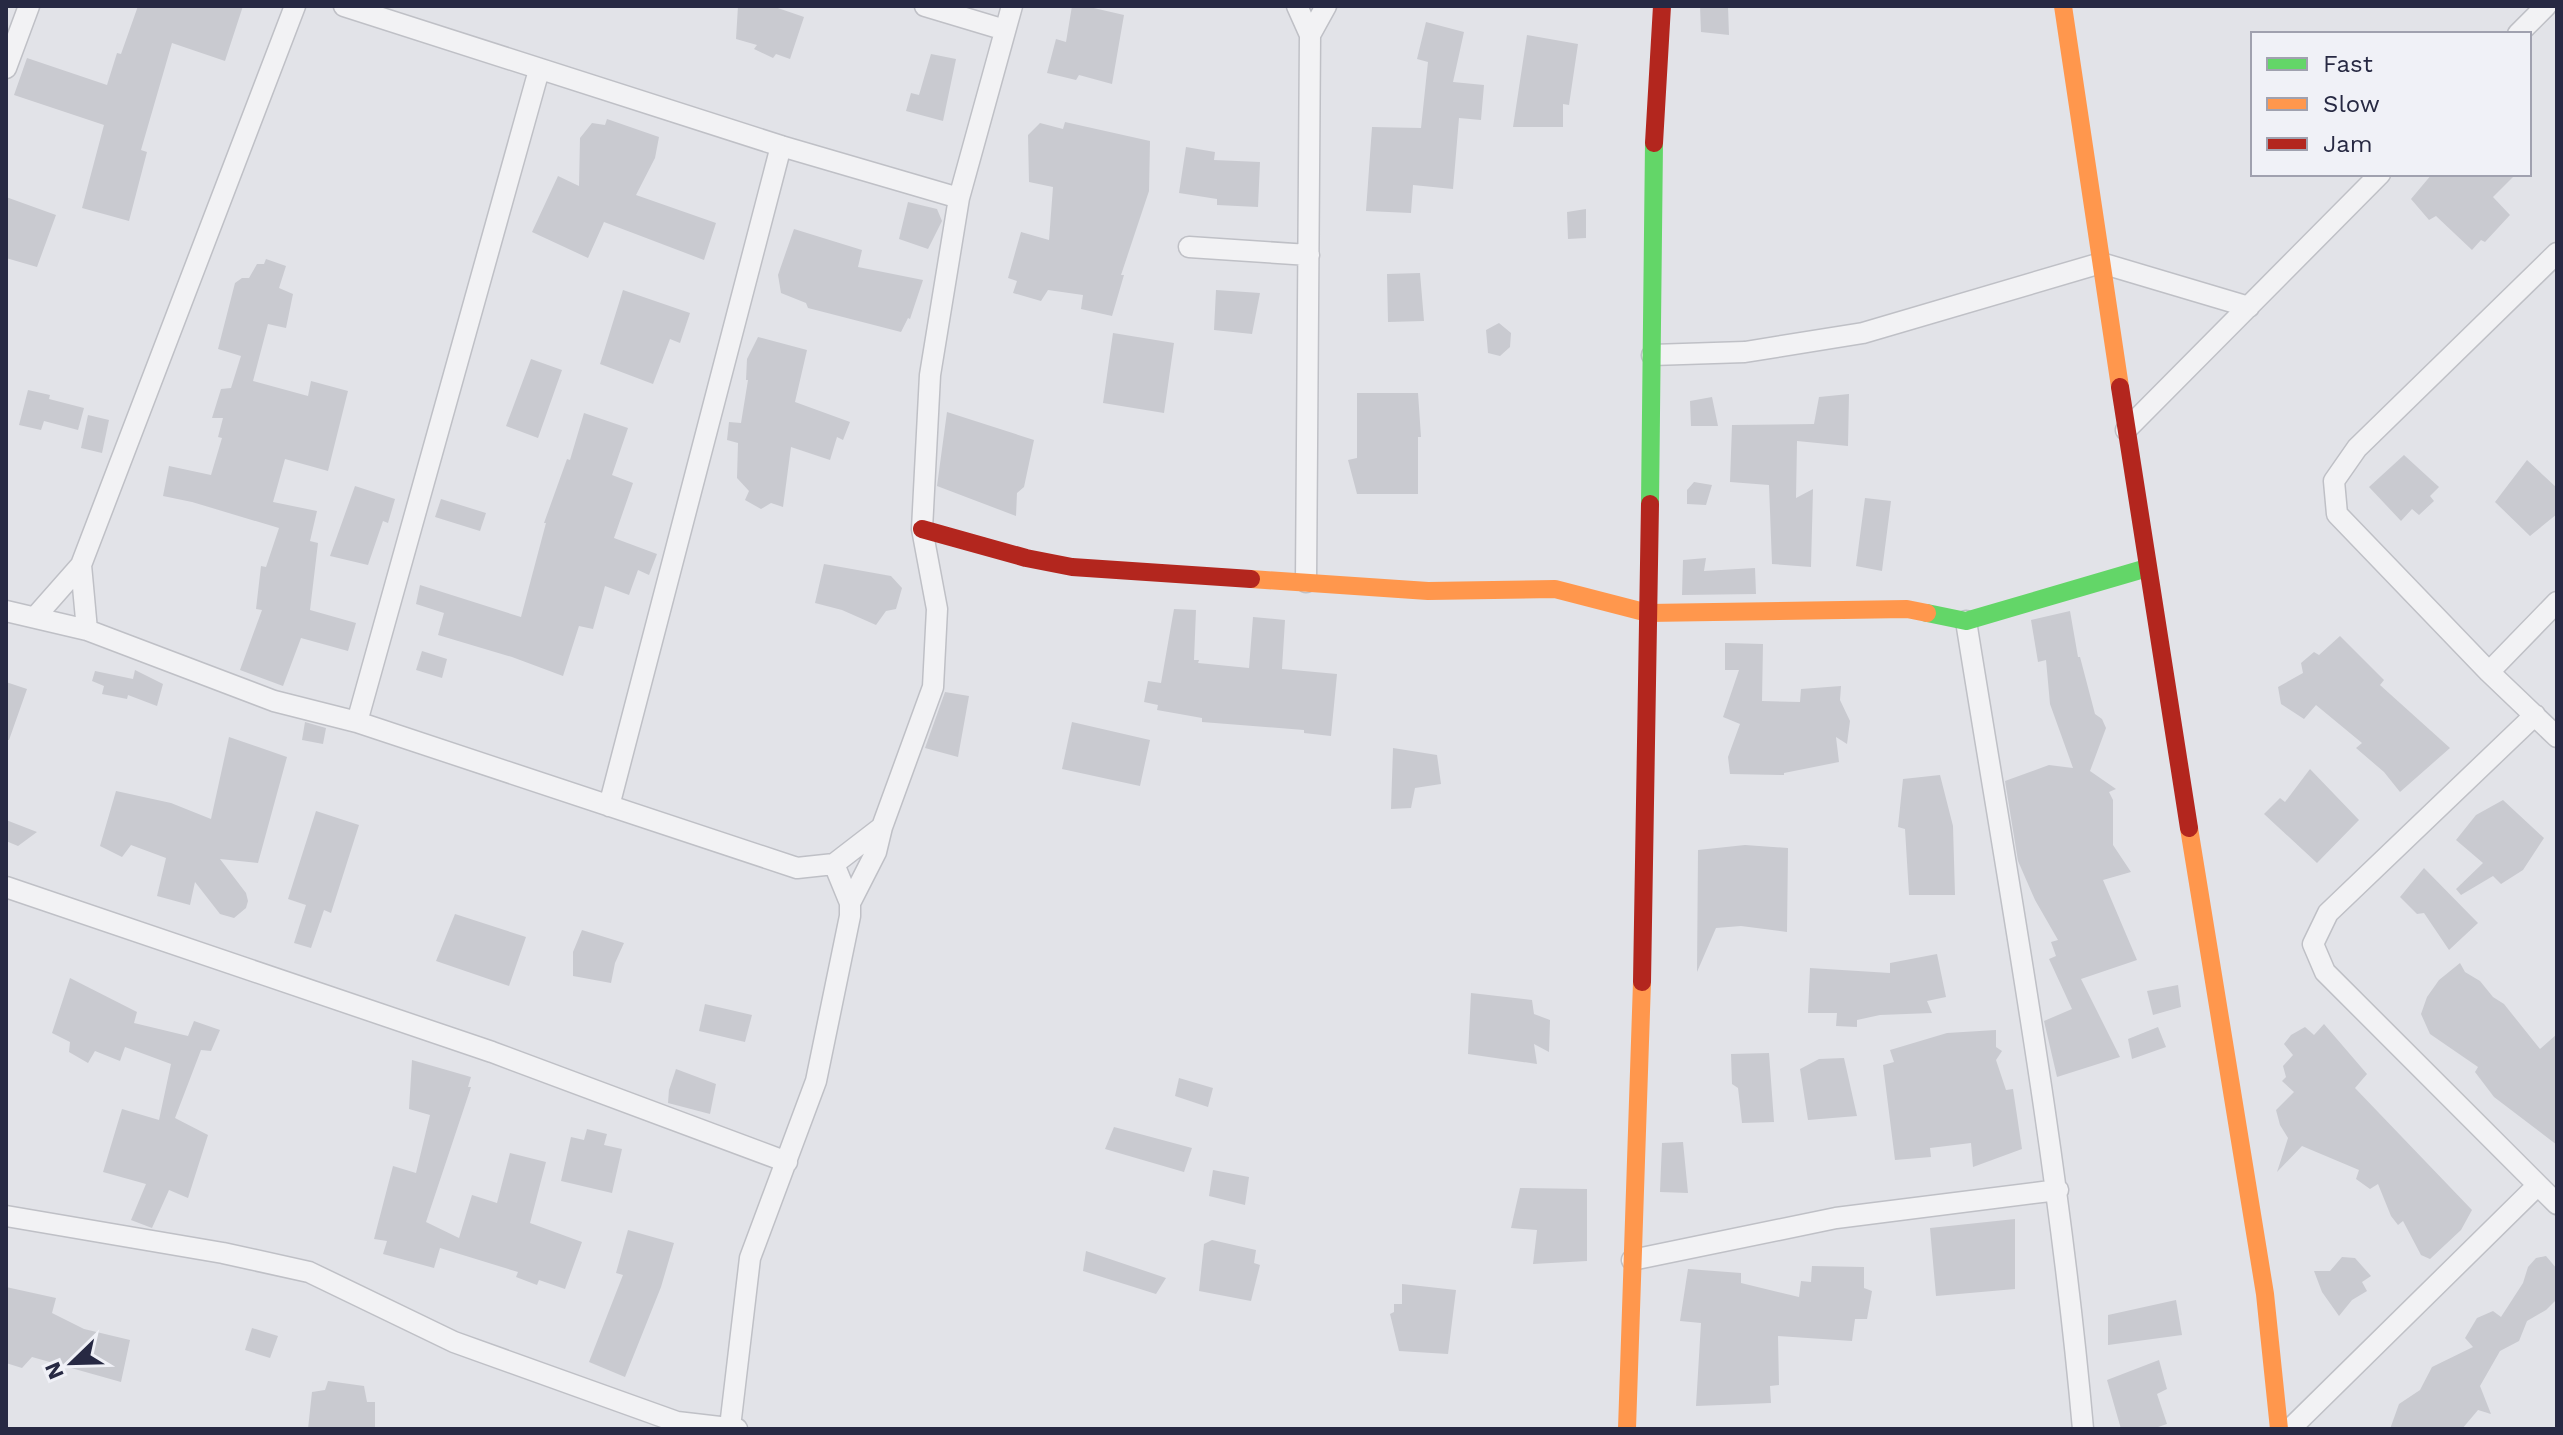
<svg xmlns="http://www.w3.org/2000/svg" width="2563" height="1435" font-family="'Work Sans',sans-serif">
  <style>
    .building { fill: #c9cad0 }
    .lines { fill: none; stroke-linecap: round; stroke-linejoin: round }
    .street-casing { stroke: #bfc0c6; stroke-width: 23 }
    .street { stroke: #f2f2f4; stroke-width: 20 }
    .fast { stroke: #63d668; stroke-width: 18 }
    .slow { stroke: #ff974d; stroke-width: 18 }
    .jam { stroke: #b3261e; stroke-width: 18 }
  </style>
  <rect width="100%" height="100%" fill="#e2e3e8"/>
  <!-- building -->
  <path class="building" d="M138 6H243L225 61 172 43 141 150 147 152 129 221 82 208 104 125 14 95 27 58 107 85 117 53 121 54Z
    M738 6H772L804 17 790 59 776 54 773 58 754 49 757 45 736 39Z
    M1072 6H1085L1124 15 1112 84 1079 75 1076 80 1047 73 1056 39 1066 42Z
    M1700 6H1728L1729 35 1701 32Z
    M1426 22 1464 32 1453 82 1484 85 1481 120 1459 118 1453 189 1413 185 1411 213 1366 211 1372 127 1421 128 1428 62 1417 59Z
    M1527 35 1578 44 1569 105 1563 104V127H1513Z
    M931 54 956 59 943 121 906 111 911 93 919 95Z
    M607 119 659 137 655 158 636 195 716 223 704 260 604 222 588 258 532 232 558 176 579 186 580 138 592 123 605 125Z
    M1065 122 1150 141 1149 191 1121 275H1124L1112 316 1081 309 1083 295 1048 290 1041 301 1013 293 1017 281 1008 278 1021 232 1049 240 1053 187 1029 182 1028 135 1040 123 1063 129Z
    M1186 147 1215 152 1214 160 1260 162 1258 207 1217 205V199L1179 193Z
    M2432 174H2516L2493 197 2510 215 2485 242 2481 240 2472 250 2436 216 2429 220 2411 199Z
    M6 197 56 215 37 267 6 258Z
    M908 202 937 209 942 221 928 249 899 239Z
    M1586 209V238L1568 239 1567 212Z
    M794 229 862 250 858 267 923 280 910 319 908 318 901 332 808 308 806 303 781 293 778 275Z
    M266 259 286 266 279 288 293 294 286 328 268 324 253 381 308 396 311 381 348 391 328 471 285 459 273 502 317 511 310 541 318 543 310 610 356 623 348 651 301 638 283 686 240 670 262 610 256 609 261 566 266 567 279 528 192 502 163 496 169 466 211 475 222 438 218 437 223 418H212L221 389 231 388 241 356 218 349 235 283 242 278H249L257 264H264Z
    M1420 273 1424 321 1388 322 1387 274Z
    M623 290 690 313 680 343 670 339 653 384 600 364Z
    M1216 290 1260 293 1252 334 1214 330Z
    M1499 323 1511 333 1510 347 1500 356 1488 353 1486 330Z
    M1113 333 1174 343 1164 413 1103 403Z
    M758 337 807 350 795 402 850 422 843 440 837 437 830 460 791 447 783 507 771 503 761 509 745 500 749 491 737 478 738 443 727 440 729 422 741 423 748 380H746L747 359Z
    M531 359 562 370 538 438 506 426Z
    M28 390 50 395 49 399 84 408 78 430 44 421 41 430 19 425Z
    M1357 393H1418L1421 437H1418V494H1357L1348 460 1357 458Z
    M1849 394 1848 446 1797 441 1796 498 1813 489 1811 567 1772 564 1769 485 1730 482 1732 425 1814 424 1819 397Z
    M1712 397 1718 426H1691L1690 401Z
    M947 412 1034 440 1024 487 1017 493 1016 516 937 486Z
    M584 413 628 428 612 475 633 483 614 538 657 554 649 575 638 570 629 595 605 586 593 629 579 626 563 676 512 657 438 635 444 613 416 604 420 585 521 617 546 523H544L567 459 570 460Z
    M88 415 109 420 102 453 81 448Z
    M2404 455 2439 487 2430 496 2434 501 2419 515 2412 509 2401 521 2369 487Z
    M2527 460 2557 488V514L2530 536 2495 502Z
    M1694 482 1712 485 1706 505 1687 504V490Z
    M355 486 395 499 388 523 383 521 368 565 330 556Z
    M1865 498 1891 501 1882 571 1856 566Z
    M441 499 486 513 480 531 435 517Z
    M1706 558 1704 571 1755 568 1756 594 1682 595 1683 560Z
    M824 564 891 576 902 588 896 609 886 611 876 625 842 610 815 603Z
    M1174 609 1196 610 1194 660H1199L1198 663 1249 668 1253 617 1285 620 1282 669 1337 674 1331 736 1304 733V730L1202 722V718L1157 710 1158 705 1144 702 1148 681 1161 683Z
    M2070 611 2078 657H2080L2095 714 2102 719 2106 728 2090 771 2116 789 2109 792 2113 800V845L2131 872 2103 880 2137 960 2081 979 2120 1057 2057 1077 2044 1021 2072 1009 2049 959 2056 956 2051 942 2058 940 2035 900 2018 861 2005 781 2049 765 2073 768 2050 704 2046 660 2038 662 2031 620Z
    M2340 636 2384 680 2380 685 2450 748 2400 792 2384 772 2356 748 2362 743 2316 705 2304 719 2281 704 2278 687 2303 673 2301 663 2314 652 2319 655Z
    M1725 643 1763 644 1762 701 1800 702 1801 689 1841 686 1840 700 1850 721 1847 744 1836 737 1839 762 1784 773V775L1730 774 1728 757 1740 724 1723 717 1739 670H1725Z
    M422 651 447 659 442 678 416 670Z
    M135 670 163 684 157 706 128 695 127 699 102 694 104 686 92 681 95 671 133 679Z
    M6 682 27 689 9 740H6Z
    M945 692 969 696 958 757 925 748Z
    M305 722 326 728 323 744 302 740Z
    M1072 722 1150 740 1140 786 1062 769Z
    M229 737 287 757 258 863 220 859 246 893 248 901 246 908 234 918 220 914 195 882 190 905 157 896 166 858 131 845 122 857 100 846 116 791 171 803 211 819Z
    M1393 748 1437 755 1441 784 1415 788 1411 808 1391 809Z
    M2310 769 2359 820 2317 863 2264 814 2280 798 2285 802Z
    M1940 775 1953 826 1955 895H1909L1905 829 1898 827 1903 779Z
    M2503 800 2544 838 2523 870 2501 884 2493 876 2461 895 2456 889 2483 863 2456 840 2476 815Z
    M316 811 359 825 331 913 324 910 311 948 294 943 306 905 288 899Z
    M6 820 37 832 18 846 6 841Z
    M1745 845 1788 848 1787 932 1741 926 1716 928 1697 972 1698 850Z
    M2424 868 2478 923 2449 950 2424 913 2417 914 2400 897Z
    M455 914 526 937 509 986 436 961Z
    M582 930 624 943 615 963 611 983 573 976V952Z
    M1937 954 1946 997 1927 1001 1932 1013 1880 1015 1857 1020V1027L1836 1026 1837 1013H1808L1810 968 1890 973V963Z
    M2460 963 2465 972 2480 981 2493 997 2504 1004 2540 1049 2557 1034V1145L2494 1097 2475 1072 2478 1067 2430 1034 2421 1014 2427 997 2439 980Z
    M70 978 137 1012 134 1023 188 1036 194 1021 220 1030 211 1051 201 1050 175 1118 208 1135 188 1198 169 1190 152 1228 131 1220 146 1184 103 1172 122 1109 159 1120 171 1064 125 1047 120 1061 95 1051 88 1063 69 1052 70 1042 52 1033Z
    M2178 985 2181 1007 2153 1015 2147 991Z
    M1471 993 1532 1000 1534 1014 1550 1020 1549 1052 1534 1044 1537 1064 1468 1054Z
    M705 1004 752 1015 745 1042 699 1031Z
    M2324 1024 2367 1074 2355 1088 2472 1210 2461 1230 2430 1259 2421 1255 2403 1221 2398 1225 2391 1216 2378 1184 2370 1189 2356 1179 2359 1170 2302 1146 2277 1172 2288 1138 2280 1125 2276 1110 2294 1092 2282 1081 2286 1077 2283 1066 2293 1055 2284 1044 2291 1035 2305 1027 2314 1035Z
    M2158 1027 2166 1047 2132 1059 2128 1039Z
    M1996 1030V1047L2002 1051 1996 1060 2006 1090 2013 1089 2022 1149 1973 1167 1971 1143 1930 1148 1931 1157 1895 1160 1883 1065 1894 1062 1890 1050 1947 1033Z
    M1769 1053 1774 1122 1742 1123 1738 1088 1732 1084 1731 1054Z
    M1844 1058 1857 1116 1808 1120 1800 1069 1819 1059Z
    M412 1060 471 1077 468 1087H471L426 1222 459 1238 472 1195 497 1203 510 1153 546 1162 530 1223 582 1242 565 1289 539 1280 537 1285 516 1277 518 1272 440 1248 434 1268 383 1254 387 1241 374 1239 393 1166 416 1173 430 1115 409 1109Z
    M676 1069 716 1084 710 1114 668 1103 669 1090Z
    M1179 1078 1213 1088 1208 1107 1175 1096Z
    M1114 1127 1192 1148 1184 1172 1105 1149Z
    M587 1129 607 1134 604 1145 622 1149 612 1193 561 1181 571 1137 584 1140Z
    M1683 1142 1688 1193 1660 1192 1662 1143Z
    M1213 1170 1249 1177 1245 1205 1209 1196Z
    M1520 1188 1587 1189V1261L1533 1264 1537 1230 1511 1228Z
    M2015 1219V1289L1936 1296 1930 1228Z
    M628 1230 674 1243 661 1287 625 1377 589 1362 623 1275 616 1273Z
    M1212 1240 1256 1250 1254 1263 1260 1265 1251 1301 1199 1291 1204 1244Z
    M1086 1251 1166 1278 1156 1294 1083 1271Z
    M2546 1256 2557 1269V1299L2546 1310 2527 1321 2519 1341 2500 1351 2480 1386 2491 1414 2478 1410 2462 1429H2390L2399 1404 2420 1390 2432 1367 2473 1347 2465 1338 2477 1318 2493 1311 2501 1317 2523 1283 2528 1267 2536 1258Z
    M2342 1257 2355 1258 2371 1276 2362 1282 2367 1291 2352 1300 2339 1316 2322 1292 2314 1271H2330Z
    M1812 1266 1864 1267V1288L1872 1291 1867 1319H1855L1852 1341 1778 1336 1779 1385 1770 1386 1771 1403 1696 1406 1701 1323 1680 1321 1688 1269 1741 1273V1283L1799 1297 1801 1281 1811 1282Z
    M1402 1284 1456 1290 1448 1354 1399 1351 1390 1314 1394 1312V1304H1402Z
    M6 1287 56 1298 52 1313 84 1329 130 1340 121 1382 32 1357 22 1368 6 1363Z
    M2176 1300 2182 1335 2108 1345V1315Z
    M252 1328 278 1336 270 1358 245 1350Z
    M2159 1360 2167 1389 2157 1394 2167 1424 2152 1429H2121L2107 1380Z
    M328 1381 364 1386 367 1402H375V1429H308L312 1392 325 1390Z"/>
  <g class="lines">
    <defs>
      <path id="street" d="M344 6 781 146 959 198
        M925 6 1005 30
        M1297 6 1310 35 1306 582
        M2518 34 2546 6
        M1310 35 1326 6
        M6 68 29 6
        M1189 247 1309 255
        M2557 253 2357 448 2334 481 2337 514 2489 672 2557 737
        M1652 355 1745 352 1863 333 2101 263 2249 307
        M2126 430 2380 174
        M81 565 87 630
        M6 611 87 630 274 701 357 722 539 70
        M36 616 81 565 295 6
        M1966 621C2009 890 2059 1158 2083 1429
        M2489 672 2557 602
        M2535 715 2328 913 2313 944 2325 972 2557 1204
        M357 722 797 868 834 864 850 903V916L816 1081 750 1258 730 1427
        M609 806 781 146
        M834 864 882 827
        M6 887 492 1052 787 1162
        M850 903 876 852 882 827 933 687 937 609 922 529 930 375 959 198 1012 6
        M6 1216 223 1253 309 1272 454 1342 677 1422 737 1429
        M1632 1260 1836 1218 2058 1190
        M2290 1429 2538 1185"/>
    </defs>
    <!-- street casing -->
    <use href="#street" class="street-casing"/>
    <!-- street -->
    <use href="#street" class="street"/>
    <!-- fast -->
    <path class="fast" d="M1650 504 1654 143
      M1927 613 1966 621 2147 568"/>
    <!-- slow -->
    <path class="slow" d="M2063 6 2120 387
      M1251 579 1428 591 1555 589 1648 613 1907 609 1927 613
      M2189 828 2265 1294 2279 1429
      M1627 1429 1642 982"/>
    <!-- jam -->
    <path class="jam" d="M1654 143 1662 6
      M2120 387 2189 828
      M922 529 1026 558 1072 567 1251 579
      M1642 982 1650 504"/>
  </g>
  <!-- border -->
  <rect width="2563" height="1435" fill="none" stroke="#272943" stroke-width="16"/>
  <!-- legend -->
  <rect x="2251" y="32" width="280" height="144" fill="#f0f1f7" stroke="#a0a1af" stroke-width="2"/>
  <rect x="2267" y="58" width="40" height="12" fill="#63d668" stroke="#a0a1af" stroke-width="2"/>
  <text x="2323" y="72" font-size="24" fill="#272943">Fast</text>
  <rect x="2267" y="98" width="40" height="12" fill="#ff974d" stroke="#a0a1af" stroke-width="2"/>
  <text x="2323" y="112" font-size="24" fill="#272943">Slow</text>
  <rect x="2267" y="138" width="40" height="12" fill="#b3261e" stroke="#a0a1af" stroke-width="2"/>
  <text x="2323" y="152" font-size="24" fill="#272943">Jam</text>
  <!-- north arrow -->
  <g transform="translate(72 1363) rotate(247)" stroke="#f0f1f7" stroke-width="6" paint-order="stroke">
  <path d="M0-6L14 30L0 20L-14 30Z" fill="#272943"/>
  <text y="-12" font-size="22" font-weight="bold" text-anchor="middle" fill="#272943">N</text>
  </g>
</svg>
